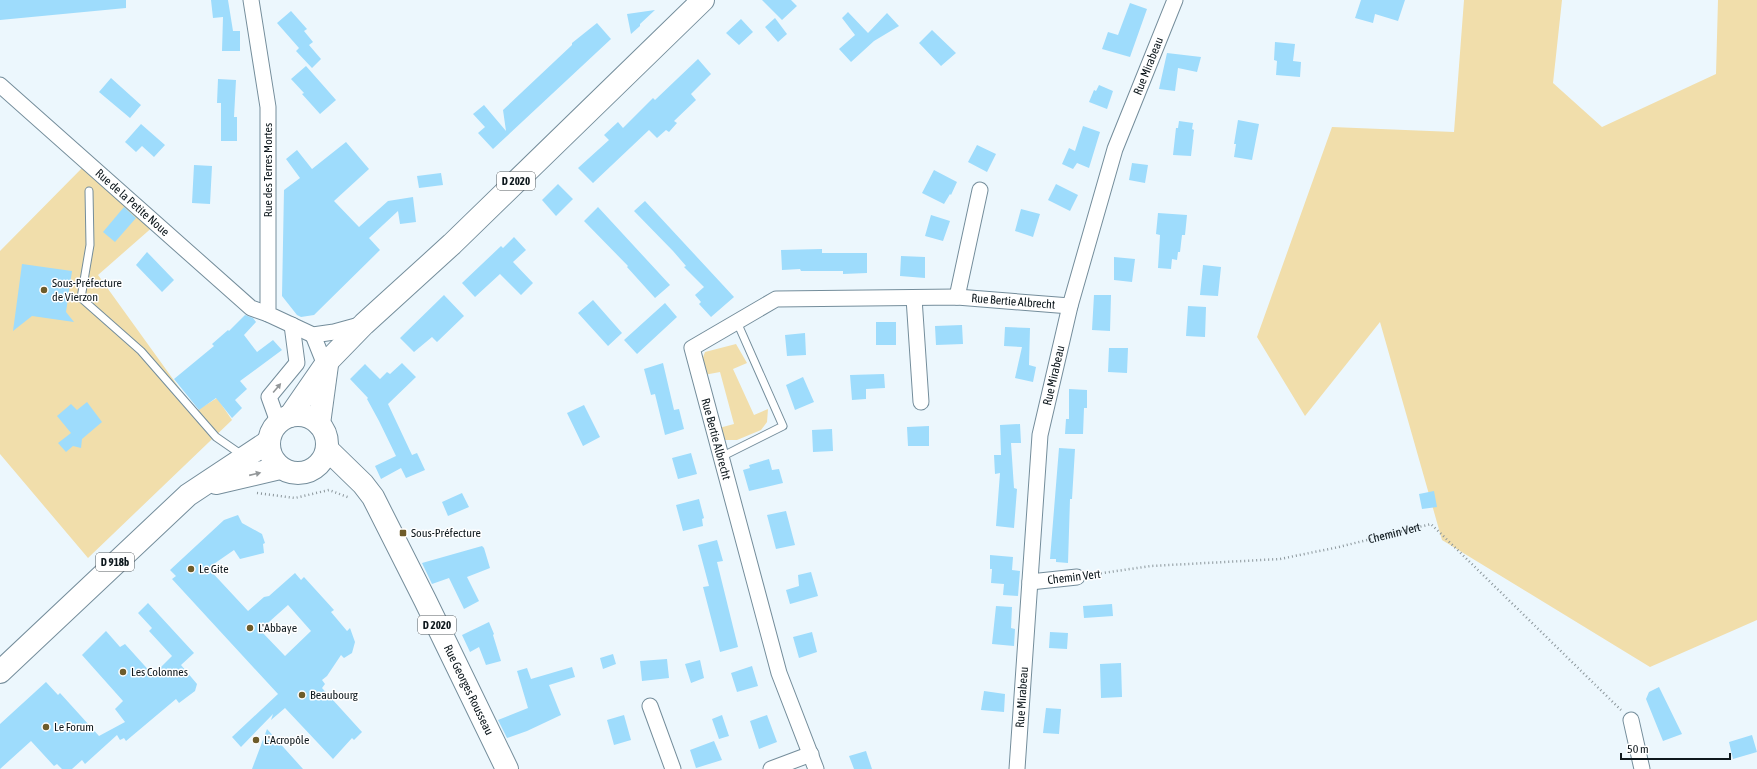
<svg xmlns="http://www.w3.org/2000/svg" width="1757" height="769" font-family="'Asap Condensed',sans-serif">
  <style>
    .green { fill: #f1deab }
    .building { fill: #9edcfc; fill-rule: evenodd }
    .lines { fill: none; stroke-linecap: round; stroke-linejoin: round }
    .lane-casing { stroke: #748d9b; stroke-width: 9 }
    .street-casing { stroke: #748d9b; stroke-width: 17 }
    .primary-casing { stroke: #748d9b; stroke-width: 24 }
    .path { stroke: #8b969b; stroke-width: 2.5; stroke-dasharray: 1 3; stroke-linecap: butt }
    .lane { stroke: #fff; stroke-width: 7 }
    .street { stroke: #fff; stroke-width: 15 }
    .primary { stroke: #fff; stroke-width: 22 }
    .oneway { fill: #939799 }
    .poi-dot { fill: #6e5c2a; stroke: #fff; stroke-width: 1.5 }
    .labels { text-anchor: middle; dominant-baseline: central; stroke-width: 3; stroke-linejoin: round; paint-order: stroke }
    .shield { fill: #fff; stroke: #565d61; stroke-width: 1 }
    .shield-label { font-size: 11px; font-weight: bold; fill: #0e181d }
    .street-label { font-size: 12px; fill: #0e181d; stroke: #fff }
    .poi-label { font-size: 12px; fill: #0e181d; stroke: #fff; text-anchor: start }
  </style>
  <rect width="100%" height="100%" fill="#ecf7fd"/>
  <!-- green -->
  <path class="green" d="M1464 0H1562L1553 83 1602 127 1716 74 1718 0H1757V620L1650 667 1442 540 1380 322 1305 416 1257 337 1332 127 1454 132Z
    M85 165 155 225 98 275 196 411 217 398 232 420 88 558 0 454V251Z
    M736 344 747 363 733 369 754 415 768 409 767 422 761 430 737 440H725L719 428 734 424 720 372 704 375 702 360 705 352Z"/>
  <!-- building -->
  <path class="building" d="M0 0H126V8L0 20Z
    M211 0H228L233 31H240V51H222L223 17 213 18Z
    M762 0H791L797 6 782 20Z
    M1361 0H1405L1398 21 1375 14 1373 23 1355 18Z
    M1130 3 1147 9 1130 57 1102 49 1108 32 1118 35Z
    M655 10 640 24V26L631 34 627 14Z
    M291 11 307 29 304 31 313 42 309 45 321 59 312 68 296 51 299 48 277 23Z
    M848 12 868 33 887 13 899 26 874 41 851 62 839 49 855 35 842 18Z
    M775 18 787 34 778 42 765 27Z
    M741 19 753 32 739 45 726 33Z
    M597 23 611 39 493 149 478 133 485 127 473 114 484 105 506 131 503 110 572 45V43Z
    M932 30 956 53 941 66 919 43Z
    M1275 42 1295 44 1293 61 1301 62 1300 77 1276 75 1277 61 1274 60Z
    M1167 53 1201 57 1197 72 1178 68 1175 91 1159 89Z
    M698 59 711 74 691 94 696 100 674 121 677 123 669 132 666 130 657 138 649 130 593 183 578 168 609 140 604 135 618 122 623 128 653 98 655 100Z
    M306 66 336 100 320 114 302 94 304 93 291 79Z
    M111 78 141 105 130 118 99 92Z
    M218 79 236 80 234 117H237V141H221V103H217Z
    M1099 85 1113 91 1107 109 1089 102 1094 90 1096 91Z
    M1238 120 1259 124 1252 160 1234 157 1236 144H1234Z
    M1179 121 1193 123 1192 129 1194 130 1191 156 1173 155 1176 128H1178Z
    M141 124 165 145 154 157 142 146 136 152 125 142Z
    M1083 126 1100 132 1089 168 1077 163 1073 169 1062 164 1069 148 1075 151Z
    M346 142 369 169 334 201 359 227 388 201 413 197 416 222 400 224 398 211 369 238 380 250 314 315 301 317 297 315 282 296 284 190 300 178 286 159 297 150 312 169Z
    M977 145 996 154 987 172 968 162Z
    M1132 163 1148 165 1145 183 1129 180Z
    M194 165 212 166 210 204 192 203Z
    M934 170 957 182 951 195 950 194 944 204 922 193Z
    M441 173 443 185 419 188 417 176Z
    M558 184 573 199 556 216 542 200Z
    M1056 184 1078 195 1070 211 1048 200Z
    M645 201 734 297 711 317 699 304 701 302 695 295 704 287 684 267 686 266 673 251 634 211Z
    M124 207 136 218 115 242 103 232Z
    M598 207 670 285 655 298 627 267 628 266 584 221Z
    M1021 209 1040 214 1033 237 1015 231Z
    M1158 213 1187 215 1185 235H1182L1180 252H1178L1177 260 1172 259 1171 269 1158 268 1160 235 1156 234Z
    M931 215 950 221 943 241 925 236Z
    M514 237 526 250 513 262 533 283 521 295 500 274 475 297 462 283 501 246 503 248Z
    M822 249V253H867V273L843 274V271H801L800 269 782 270 781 250Z
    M147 252 174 280 162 292 136 265Z
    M901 256 925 257V278L900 276Z
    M1114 257 1135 259 1132 282 1114 280Z
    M22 264 72 271 66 312 74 322 32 316 13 331Z
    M1203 265 1221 267 1218 296 1200 295Z
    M444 295 464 316 437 342 432 337 414 352 400 338Z
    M1094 295H1111L1110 331 1092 330Z
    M593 300 622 333 608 346 578 313Z
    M665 303 677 317 637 354 624 340Z
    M1188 306 1206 307 1205 337 1186 336Z
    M245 315 253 318 256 322 244 335 257 352 273 340 282 350 240 381 247 389 235 400 242 408 232 418 216 398 199 410 174 379 214 346 212 344 228 330 229 331Z
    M876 322H896V345H876Z
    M962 325 963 344 936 345 935 326Z
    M1005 327 1030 328 1029 365 1036 367 1033 382 1015 378 1022 347 1004 346Z
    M805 333 806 355 787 356 785 335Z
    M1109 348H1128L1127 373 1108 372Z
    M402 363 416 377 388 404 412 455 417 453 425 470 406 478 401 468 381 479 375 466 396 456 379 421 367 399 368 398 350 379 365 364 380 379 387 372 390 374Z
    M663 363 674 410 679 409 684 429 665 435 655 394 651 395 644 369Z
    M884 374 885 388 866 389V399L852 400 850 375Z
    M803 377 814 402 795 410 786 385Z
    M1069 389 1087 390V408H1084L1083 434H1065L1066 419H1069Z
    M87 402 102 422 82 439 81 448 73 446 66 452 58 443 71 433 57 416 71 404 77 410Z
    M584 405 600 437 583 446 567 413Z
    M1020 424 1021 443H1011L1014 488 1017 489 1014 528 996 526 1000 473 995 474 994 455H1001L1000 425Z
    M929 426V446H908L907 427Z
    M832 429 833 451 813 452 812 430Z
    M1059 448 1075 449 1072 499H1070L1068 563 1056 562V559H1050Z
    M691 453 697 474 678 479 672 458Z
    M769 459 772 470 779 469 783 483 749 491 743 470 750 468 749 465Z
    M1434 491 1437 507 1422 509 1419 494Z
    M462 493 469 507 448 516 442 502Z
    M699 499 704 518 702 519 703 526 683 531 676 505Z
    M786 511 795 545 776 549 767 515Z
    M238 515 242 523 262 534 265 543 263 544 264 553 240 559 234 550 208 568 248 611 264 597 269 596 295 573 301 580 304 577 334 610 331 612 347 631 350 628 355 642 352 653 344 658 341 655 327 676 322 680 325 684 322 688 362 732 354 740 352 738 333 759 285 708 271 720 273 714 241 747 232 737 278 694 172 579 176 576 170 570 224 520ZM288 605 311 631 285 656 260 630Z
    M717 540 723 561 717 562 738 647 720 652 703 587 709 586 698 545Z
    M482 546 484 548 490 568 467 577 479 601 464 609 449 578 432 584 422 563Z
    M990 555 1013 557 1012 570 1020 571 1018 596 1003 595 1004 584 991 583 992 569H990Z
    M811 572 818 596 790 604 786 590 799 586 798 575Z
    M148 603 194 653 181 665 197 684 195 691 179 703 176 699 126 741 124 738 120 740 117 735 85 764 82 760 72 769H62L57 764 54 766 31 741 0 769V724L46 682 58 695 60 693 99 736 125 722 115 709 123 701 82 655 106 631 120 647 125 644 153 675 172 656 149 631 152 628 138 613Z
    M1112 604 1113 616 1084 618 1083 606Z
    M996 606 1012 607 1011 628 1015 629 1014 646 992 644Z
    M489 622 494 634 493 635 501 661 486 665 479 647 470 652 462 635Z
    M812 632 817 652 799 658 793 637Z
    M1050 632 1068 633 1067 649 1049 648Z
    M613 654 616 664 603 669 600 658Z
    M667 659 669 678 642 681 640 661Z
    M700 660 704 678 691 683 685 664Z
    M1121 663 1122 697 1101 698 1100 664Z
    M752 666 758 686 737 692 731 673Z
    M572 667 575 677 549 685 561 715 527 731 507 738 498 720 528 708 517 671 527 668 531 679Z
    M1659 687 1682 734 1663 741 1646 699 1649 692Z
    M984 691 1005 694 1004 712 981 710Z
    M1046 708 1061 709 1059 734 1043 733Z
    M624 715 631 740 614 745 607 720Z
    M722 715 729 736 719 739 712 719Z
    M767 715 777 742 759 749 750 721Z
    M267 729 303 769H252Z
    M1752 735 1757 752 1733 759 1729 742Z
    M714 741 722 760 696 768 690 750Z
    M866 751 872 769H854L849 756Z"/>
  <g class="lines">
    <defs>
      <path id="lane" d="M89 191 90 245 81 298 141 351 216 437 242 455
        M721 457 783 426 737 322"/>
      <g id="street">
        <path d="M251 0 268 107V314L313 335 334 332 363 324"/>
        <path id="s2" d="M0 85 251 308 268 314"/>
        <path d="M957 297 980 190"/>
        <path d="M914 298 921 402"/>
        <path d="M313 335 325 365"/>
        <path d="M278 422 269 397 297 363 292 325"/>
        <path d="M1030 582 1077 577"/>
        <path d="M650 706 673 769"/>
        <path d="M1631 720 1642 769"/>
        <path d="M771 769 811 754"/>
        <path id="s3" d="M816 769 779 673 692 348 776 299 957 297 1070 306"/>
        <path id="s4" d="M1017 769 1040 435 1070 306 1115 149 1175 0"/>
      </g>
      <g id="primary">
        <circle cx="298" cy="444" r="29"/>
        <path d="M290 416 328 361 364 324 452 244 703 0"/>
        <path d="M319 424 327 365"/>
        <path id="s5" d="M327 449 363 484 373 497 425 600 507 769"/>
        <path d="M216 483 280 468"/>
        <path d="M0 672 188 495 268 442"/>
      </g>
    </defs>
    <!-- lane casing -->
    <use href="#lane" class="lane-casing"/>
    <!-- street casing -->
    <use href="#street" class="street-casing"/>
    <!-- primary casing -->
    <use href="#primary" class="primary-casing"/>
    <!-- path -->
    <g class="path">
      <path d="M257 493 295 498 329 490 350 498"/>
      <path id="s1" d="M1089 575 1151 566 1280 559 1339 547 1431 524 1621 710"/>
    </g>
    <!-- lane -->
    <use href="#lane" class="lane"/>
    <!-- street -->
    <use href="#street" class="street"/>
    <!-- primary -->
    <use href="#primary" class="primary"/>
  </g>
  <!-- one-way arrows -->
  <defs><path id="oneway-solid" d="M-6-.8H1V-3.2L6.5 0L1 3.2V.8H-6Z"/></defs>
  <g class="oneway">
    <use href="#oneway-solid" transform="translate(277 388) rotate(-50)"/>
    <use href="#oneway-solid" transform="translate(255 474) rotate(-13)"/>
  </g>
  <!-- markers -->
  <g class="poi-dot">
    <circle cx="44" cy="290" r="4"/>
    <rect x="399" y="529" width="8" height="8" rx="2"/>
    <circle cx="191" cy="569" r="4"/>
    <circle cx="250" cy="628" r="4"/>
    <circle cx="123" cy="672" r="4"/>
    <circle cx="302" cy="695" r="4"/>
    <circle cx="46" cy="727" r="4"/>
    <circle cx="256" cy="740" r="4"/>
  </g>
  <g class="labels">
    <!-- shield labels -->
    <g class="shield">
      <rect x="497" y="172" width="38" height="18" rx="3"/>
      <rect x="96" y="553" width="38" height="18" rx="3"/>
      <rect x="418" y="616" width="38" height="18" rx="3"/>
    </g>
    <g class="shield-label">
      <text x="516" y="181">D 2020</text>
      <text x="115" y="562">D 918b</text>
      <text x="437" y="625">D 2020</text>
    </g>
    <!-- street labels -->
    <g class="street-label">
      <text stroke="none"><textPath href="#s4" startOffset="720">Rue Mirabeau</textPath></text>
      <text transform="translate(268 170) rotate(-90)">Rue des Terres Mortes</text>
      <text stroke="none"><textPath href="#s2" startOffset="177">Rue de la Petite Noue</textPath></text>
      <text stroke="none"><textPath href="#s3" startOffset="774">Rue Bertie Albrecht</textPath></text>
      <text stroke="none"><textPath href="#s4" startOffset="396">Rue Mirabeau</textPath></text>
      <text transform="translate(716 439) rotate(75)">Rue Bertie Albrecht</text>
      <text stroke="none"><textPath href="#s1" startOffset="309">Chemin Vert</textPath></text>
      <text transform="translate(1074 577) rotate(-7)">Chemin Vert</text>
      <text stroke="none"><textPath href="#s5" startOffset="282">Rue Georges Rousseau</textPath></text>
      <text stroke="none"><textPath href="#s4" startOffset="72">Rue Mirabeau</textPath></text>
    </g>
    <!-- poi labels -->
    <g class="poi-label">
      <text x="52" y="283">Sous-Préfecture<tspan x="52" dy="14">de Vierzon</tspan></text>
      <text x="411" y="533">Sous-Préfecture</text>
      <text x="199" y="569">Le Gite</text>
      <text x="258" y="628">L'Abbaye</text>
      <text x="131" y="672">Les Colonnes</text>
      <text x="310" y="695">Beaubourg</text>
      <text x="54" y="727">Le Forum</text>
      <text x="264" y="740">L'Acropôle</text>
    </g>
  </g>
  <!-- scale -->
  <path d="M1621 753v6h109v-6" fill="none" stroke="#0e181d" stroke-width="2"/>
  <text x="1627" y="753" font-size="12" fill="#0e181d" stroke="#ffffff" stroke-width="3" paint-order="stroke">50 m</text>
</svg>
